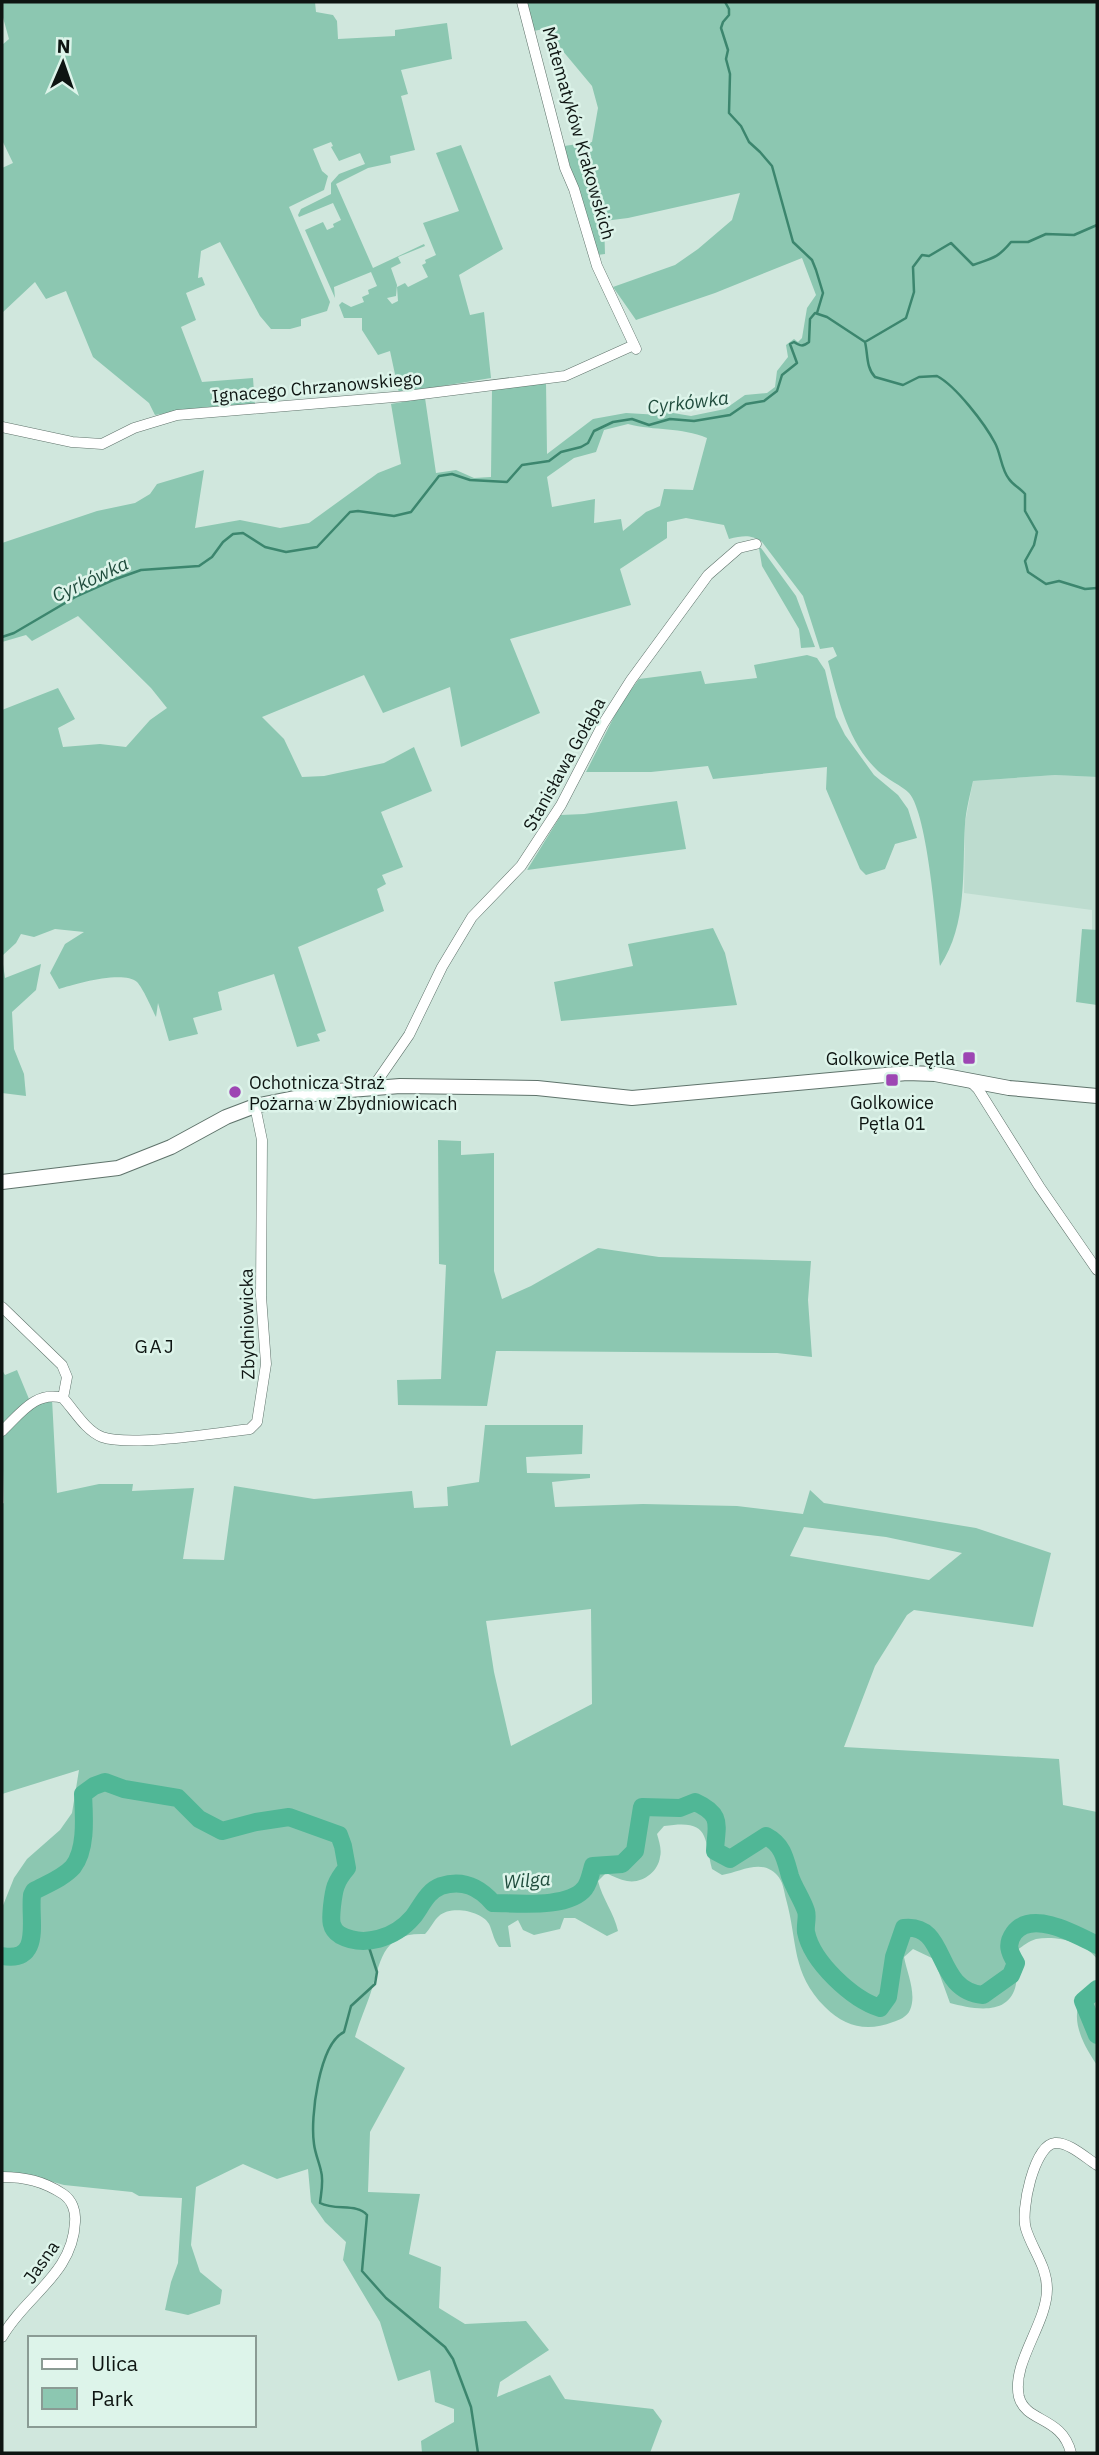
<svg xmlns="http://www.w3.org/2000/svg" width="1099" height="2455" font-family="'IBM Plex Sans',sans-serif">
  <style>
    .built { fill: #bddccf }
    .green { fill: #8cc7b1; fill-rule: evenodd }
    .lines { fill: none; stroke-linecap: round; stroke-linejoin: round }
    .stream { stroke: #3c866e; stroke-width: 2.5 }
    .river { stroke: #50b796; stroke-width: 18 }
    .street-casing { stroke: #5f736b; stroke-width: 11 }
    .secondary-casing { stroke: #5f736b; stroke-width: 16 }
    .street { stroke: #fff; stroke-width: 10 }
    .secondary { stroke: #fff; stroke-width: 14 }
    .poi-dot { fill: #9d46b3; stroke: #ddf4ea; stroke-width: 2.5 }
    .labels { text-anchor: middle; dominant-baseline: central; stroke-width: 5; stroke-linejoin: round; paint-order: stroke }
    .street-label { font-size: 18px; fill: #0e1512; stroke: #ddf4ea }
    .poi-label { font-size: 18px; fill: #0e1512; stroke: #ddf4ea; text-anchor: end }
    .water-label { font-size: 19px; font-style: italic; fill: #204c3d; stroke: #ddf4ea }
    .neighbourhood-label { font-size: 19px; letter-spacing: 2px; fill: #0e1512; stroke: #ddf4ea }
  </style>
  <rect width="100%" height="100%" fill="#d0e7dd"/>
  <!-- built -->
  <path class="built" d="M1055 775 1097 777V930H1092V910L964 893 965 823 973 781Z"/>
  <!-- green -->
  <path class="green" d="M2 2H315L316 12 333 15 337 21 338 39 395 36V30L447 23 452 59 401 70 408 94 401 96 415 150 390 156 391 163 368 168 336 184 373 268 424 244 425 246 398 257 401 263 391 268 397 285 396 296 387 298 392 304 398 301 397 287 405 283 408 287 428 277 422 265 426 263 425 260 436 255 423 223 459 211 436 153 461 145 503 249 459 275 470 315 484 312 491 378 399 393 390 351 378 355 362 330V318H344L339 305 342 302 351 307 364 302 362 297 369 294 368 290 377 286 371 272 334 287 335 298 305 230 323 222 327 230 334 227 333 224 341 220 333 203 299 217 298 215 301 209 331 194V183L339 174 365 164 360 153 339 161 331 147 333 146 331 142 313 149 322 171 328 176 324 190 289 207 330 302 327 311 301 319V326L290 329H271L260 316 220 242 201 251 198 278 202 277 205 285 186 293 196 320 181 327 202 382 253 378 255 406 206 407 155 415 149 403 93 357 66 291 46 299 35 282 2 313V168L13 163 2 140V45L9 39 2 14Z
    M527 2H1097V777L1055 775 973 781C970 795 966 810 965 824 962 872 968 924 940 966 937 934 928 814 909 793 902 786 887 779 878 771 848 743 838 699 828 661L837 656 833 647 820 649 803 596 762 542C750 534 743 536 729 539L724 525 686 518 667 522V538L620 569 631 605 510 639 540 713 461 747 450 687 383 713 364 675 262 717 284 739 302 777 324 776 384 763 414 747 432 791 381 812 403 867 382 875 386 884 377 889 384 911 298 947 326 1031 317 1034 320 1041 297 1047 274 974 218 992 222 1010 193 1018 198 1034 169 1041 158 1003 156 1017C152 1009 143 988 137 982 123 970 75 984 59 989L50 973 65 944 84 932 55 929 34 937 21 934 16 943 2 956V710L58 688 75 719 58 728 63 747 100 744 126 747 150 720 167 708 151 688 78 616 32 641 26 635 2 642V543L97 511 135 503 150 494 157 484 204 470 195 528 240 520 280 528 309 523 378 473 401 464 391 404 425 398 436 473 456 470 474 478 491 477 492 388 546 382 547 454 593 419 626 413 660 415 663 406 667 412 691 416 725 409 745 395 767 393 775 387 777 371 788 357 786 345 794 339 798 342 802 338 807 308 816 295 802 258 715 293 636 320 613 287 675 265 698 249 732 220 740 193 628 218 604 221 605 254 597 255 564 146 592 142 598 108 592 86 562 50 548 28 534 31ZM628 424C655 431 681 427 707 438L693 490 664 489 660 506 646 512 623 531 621 519 594 523 595 499 552 507 547 477 574 458 596 452 604 430Z
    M759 548H761L796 596 815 647 801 648 799 629 762 566Z
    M807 655 817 658 825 670 836 717 845 735 874 775 898 795 908 809 917 838 895 844 885 869 866 875 860 869 826 789 827 767 713 779 708 766 651 772H586L620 705 639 679 701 671 705 684 757 678 754 665Z
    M677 801 686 849 527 870 561 815 584 814Z
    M713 928 725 953 737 1005 561 1021 554 982 633 966 628 944Z
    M1082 929 1097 930V1005L1076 1002Z
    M2 957 5 978 41 964 36 990 12 1012 14 1049 24 1074 26 1096 2 1093Z
    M438 1140 461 1141V1155L494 1153V1271L502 1299 531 1286 598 1248 659 1257 811 1261 808 1300 812 1357 777 1353 496 1351 487 1406 398 1405 397 1380 441 1379 446 1265 439 1264Z
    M2 1370 5 1375 17 1370 29 1399 2 1427Z
    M52 1399 57 1493 99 1484H133L132 1491 194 1488 183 1559 224 1560 234 1486 314 1499 412 1491 414 1508 448 1506 447 1487 479 1482 485 1425H583L582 1454 526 1457 527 1473 590 1474V1478L552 1482 555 1507 643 1504 737 1506 803 1514 810 1490 824 1503 976 1528 1051 1553 1033 1627 914 1610 907 1615 875 1666 844 1747 1059 1759 1063 1805 1097 1812V1959C1085 1942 1056 1935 1036 1939 1029 1941 1023 1946 1017 1950 1016 1961 1018 1973 1016 1984 1010 2017 973 2009 950 2003L934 1959 913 1949 904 1957C907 1973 917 1994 910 2010 907 2017 899 2020 893 2022 867 2032 845 2027 825 2007 791 1973 798 1942 786 1899 784 1891 783 1881 777 1875 762 1858 740 1872 722 1875L712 1869C704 1835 709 1819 664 1826L657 1834C659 1841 662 1850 660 1857 658 1872 642 1884 627 1881 620 1880 613 1876 606 1873L598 1881C602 1898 614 1913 618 1931L607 1936 575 1918H564L560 1929 534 1935 523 1930 518 1920 508 1926 511 1947H499C494 1940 493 1934 490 1926 484 1911 451 1905 439 1916 434 1920 430 1929 425 1934 381 1932 381 1962 370 1995 365 2009 359 2023 355 2037L405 2068 370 2132 368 2192 420 2194 409 2254 441 2267 439 2308 465 2324 526 2321 549 2350 500 2382 497 2397 550 2375 565 2399 653 2409 662 2421 650 2453H422L421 2441 454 2422V2409L435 2402 430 2370 398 2381 380 2322 343 2260 346 2242 325 2222 311 2202 308 2169 277 2179 243 2164 196 2187 191 2245 200 2272 222 2290 220 2304 188 2315 165 2310 171 2282 178 2263 182 2198 139 2196 132 2192 64 2185 24 2174 2 2173V1908L14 1878 27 1859 60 1830 72 1813 79 1770 2 1794V1504L4 1503 2 1437 34 1404ZM804 1527 886 1537 962 1553 929 1580 790 1556ZM591 1609 592 1704 511 1746 494 1672 486 1621Z
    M1097 1977V2065C1086 2049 1069 2021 1081 2000 1087 1991 1093 1990 1097 1977Z"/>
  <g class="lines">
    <!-- stream -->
    <path class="stream" d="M725 2 729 9V15L723 22 721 28 728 50 726 59 730 74 729 113 741 126 749 142 760 152 772 166 793 242 812 260 816 270 823 293 817 313
      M865 342C868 354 866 368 875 377L903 385 919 377 937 376C956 386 985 424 995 443 1001 454 1001 469 1009 479 1013 485 1020 488 1025 494V511L1037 532 1034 545 1025 561 1028 572 1046 584 1059 581 1085 589 1097 588
      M2 637 14 633 77 596 113 580 141 570 199 566 212 557 223 542 233 534 243 533 265 547 286 552 317 547 350 512 358 511 394 516 411 512 439 476 452 474 470 480 507 482 522 465 549 461 561 452 581 447 588 443 594 431 613 422 632 419 649 425 670 419 694 421 730 415 746 404 764 401 777 391 782 375 797 363 790 344 794 342C800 346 803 347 809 342L810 319 815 313 827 317 865 342 906 318 914 292 913 267 922 255 929 256 951 243 973 265C992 258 997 259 1011 242H1028L1046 234 1074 235 1097 225
      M367 1941 377 1972 375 1984 351 2006 344 2032C319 2044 310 2118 314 2144 315 2153 319 2162 321 2171 324 2181 321 2193 320 2203 336 2211 357 2203 367 2215L362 2271 386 2298 445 2347 453 2359 471 2407 478 2453"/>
    <!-- river -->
    <path class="river" d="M2 1956C43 1963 29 1920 32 1895L34 1891C47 1884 63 1878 73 1867 87 1849 84 1816 83 1794L94 1786 105 1782 124 1789 178 1798 199 1819 222 1831 256 1822 289 1817 339 1835 343 1846 347 1868C335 1882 334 1889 332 1906 331 1918 329 1928 340 1935 364 1948 395 1938 413 1917 421 1907 427 1891 441 1886 463 1879 479 1887 493 1903 517 1903 569 1909 585 1888 589 1883 591 1873 593 1866L622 1864 635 1851 642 1807 680 1808 695 1802C724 1815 716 1826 715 1851L730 1859 766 1836C783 1845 785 1858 790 1876 794 1888 802 1899 806 1911 808 1917 805 1925 806 1932 812 1962 852 1999 880 2008L888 1997 894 1957 904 1928C949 1923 933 1990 983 1995L1011 1975 1016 1963C1009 1952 1006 1944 1014 1933 1032 1909 1077 1935 1097 1945
      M1097 1989 1083 2001 1097 2035"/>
    <defs>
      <path id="street" d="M522 2 565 168 574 189 597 266 636 349
        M2 427 72 442 102 444 134 428 177 415 406 396 565 376 634 345
        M970 1081 978 1089 1039 1186 1097 1270
        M373 1087 409 1035 442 967 472 917 521 866 561 805 603 724 631 680 708 575 739 548 756 544
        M2 1307 62 1365 67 1377 63 1398
        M2 1431C20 1414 36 1390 63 1398 74 1410 86 1431 102 1437 131 1447 216 1433 250 1429L257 1422 266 1364 261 1296 262 1140 255 1106
        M2 2177C25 2177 43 2181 63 2194 72 2200 76 2211 75 2222 73 2274 25 2296 2 2337
        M1071 2453C1062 2416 1026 2423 1019 2397 1011 2363 1047 2324 1047 2289 1047 2266 1032 2249 1026 2229 1020 2211 1034 2145 1055 2143 1069 2142 1086 2158 1097 2165"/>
      <path id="secondary" d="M2 1182 118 1168 171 1147 226 1117 255 1106 325 1092 400 1086 537 1088 632 1098 907 1073 935 1074 1009 1088 1097 1096"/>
    </defs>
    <!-- street casing -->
    <use href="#street" class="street-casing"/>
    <!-- secondary casing -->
    <use href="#secondary" class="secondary-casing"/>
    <!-- street -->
    <use href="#street" class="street"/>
    <!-- secondary -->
    <use href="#secondary" class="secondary"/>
  </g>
  <!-- markers -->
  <g class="poi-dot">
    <rect x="962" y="1051" width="14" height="14" rx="3.5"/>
    <rect x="885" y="1073" width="14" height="14" rx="3.5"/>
    <circle cx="235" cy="1092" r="7"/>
  </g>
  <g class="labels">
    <!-- street labels -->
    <g class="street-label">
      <text transform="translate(579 133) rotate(74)">Matematyków Krakowskich</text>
      <text transform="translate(317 387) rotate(-5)">Ignacego Chrzanowskiego</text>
      <text transform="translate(564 764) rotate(-61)">Stanisława Gołąba</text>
      <text transform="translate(247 1324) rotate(-91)">Zbydniowicka</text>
      <text transform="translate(41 2262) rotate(-55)">Jasna</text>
    </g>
    <!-- poi labels -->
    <g class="poi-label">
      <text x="955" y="1058">Golkowice Pętla</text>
      <text x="249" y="1082" text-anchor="start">Ochotnicza Straż<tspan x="249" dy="21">Pożarna w Zbydniowicach</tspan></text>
      <text x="892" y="1102" text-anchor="middle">Golkowice<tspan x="892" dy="21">Pętla 01</tspan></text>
    </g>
    <!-- water labels -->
    <g class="water-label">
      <text transform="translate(688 402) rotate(-7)">Cyrkówka</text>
      <text transform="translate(90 579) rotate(-25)">Cyrkówka</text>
      <text transform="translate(527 1880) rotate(-4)">Wilga</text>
    </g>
    <!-- neighbourhood labels -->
    <g class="neighbourhood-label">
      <text x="155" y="1346">GAJ</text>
    </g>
  </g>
  <!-- border -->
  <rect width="1099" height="2455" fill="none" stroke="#0e1512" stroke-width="7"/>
  <!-- legend -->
  <rect x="28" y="2336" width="228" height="91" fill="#ddf4ea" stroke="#8a9b94" stroke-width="2"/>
  <rect x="42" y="2359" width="35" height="10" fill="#ffffff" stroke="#8a9b94" stroke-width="2"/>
  <text x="91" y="2371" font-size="21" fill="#0e1512">Ulica</text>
  <rect x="42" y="2388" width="35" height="21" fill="#8cc7b1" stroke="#8a9b94" stroke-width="2"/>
  <text x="91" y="2406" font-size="21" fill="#0e1512">Park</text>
  <!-- north arrow -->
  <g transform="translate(63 63) rotate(2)" stroke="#ddf4ea" stroke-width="5" paint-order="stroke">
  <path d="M0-5L12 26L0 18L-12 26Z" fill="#0e1512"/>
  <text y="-10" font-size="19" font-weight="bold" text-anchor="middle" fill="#0e1512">N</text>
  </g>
</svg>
